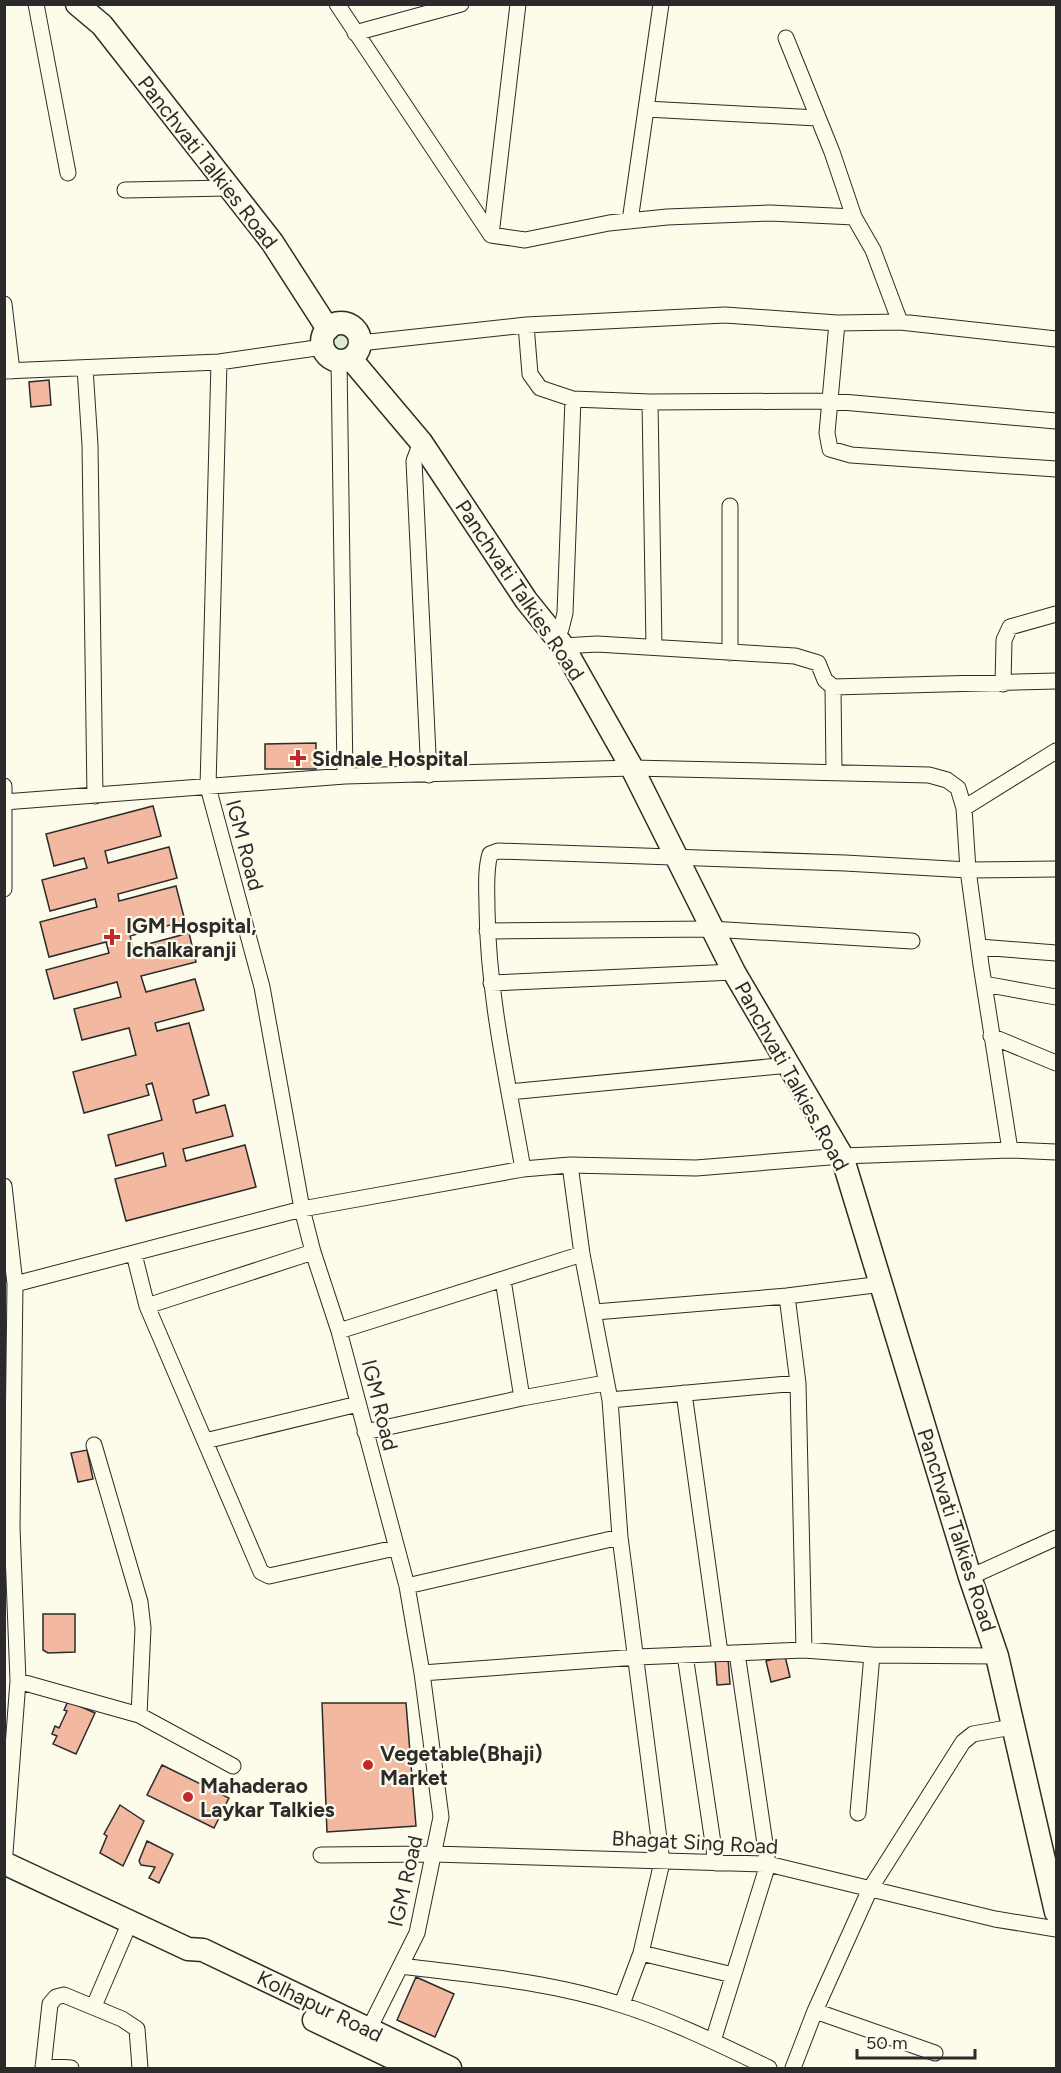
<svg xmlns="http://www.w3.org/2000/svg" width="1061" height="2073" font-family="Figtree,sans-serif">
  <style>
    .green { fill: #deebd1; stroke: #74746e; stroke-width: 1.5 }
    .building { fill: #f2b8a0; stroke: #2b2b2b; stroke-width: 1.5 }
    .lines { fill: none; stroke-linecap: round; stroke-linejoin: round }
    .minor-casing { stroke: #2b2b2b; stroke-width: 17 }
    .primary-casing { stroke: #2b2b2b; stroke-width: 25 }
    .minor { stroke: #fdfbea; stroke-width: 15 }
    .primary { stroke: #fdfbea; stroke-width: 22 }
    .poi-dot { fill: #c62828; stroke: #fdfbea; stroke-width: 2 }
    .labels { text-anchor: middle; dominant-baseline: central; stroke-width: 4.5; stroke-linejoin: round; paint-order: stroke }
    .street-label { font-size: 21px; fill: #2b2b2b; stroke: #fdfbea }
    .poi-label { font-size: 21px; font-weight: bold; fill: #2b2b2b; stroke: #fdfbea; text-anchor: start }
  </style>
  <rect width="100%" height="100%" fill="#fdfbea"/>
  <!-- green -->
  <path class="green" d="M331 342a9 9 0 1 1 18 0a9 9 0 1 1-18 0Z"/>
  <!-- building -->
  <path class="building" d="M49 380 51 405 31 407 29 382Z
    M316 743V769H265V744Z
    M153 806 161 836 105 851 108 863 169 847 177 878 118 894 119 901 176 886 185 921 130 936 133 948 189 933 196 962 141 976 146 992 195 979 204 1010 155 1023 157 1031 189 1023 209 1095 193 1100 196 1113 225 1105 233 1136 183 1149 186 1161 245 1145 256 1187 126 1221 115 1179 166 1166 163 1153 116 1166 108 1135 162 1120 152 1083 146 1085 149 1095 84 1113 73 1072 136 1055 129 1028 82 1040 74 1009 121 997 117 982 54 999 46 970 109 953 106 942 49 957 40 922 97 907 95 899 50 911 42 880 87 868 84 858 54 866 46 834Z
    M87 1450 93 1479 78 1482 71 1453Z
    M43 1614H75V1652L48 1653 43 1650Z
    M785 1656 790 1677 771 1682 766 1661Z
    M728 1658 730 1684 717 1685 715 1659Z
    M68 1701 95 1713 76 1754 53 1744 57 1736 52 1734 55 1726 59 1728 67 1711 64 1710Z
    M322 1703H406L416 1826 327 1832Z
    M162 1765 229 1798 214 1828 147 1795Z
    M120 1805 144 1821 123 1866 100 1853 107 1836 104 1834Z
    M147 1841 173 1854 159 1883 149 1878 155 1867 141 1865 139 1861Z
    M416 1977 454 1994 435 2037 397 2020Z"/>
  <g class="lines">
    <defs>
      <path id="minor" d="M36 4 68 173
        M337 4 491 235
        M518 4 491 235 525 240 609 223 667 217 770 213 854 217
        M355 33 461 4
        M786 38 832 152 854 217 873 250 900 322
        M646 109 817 118
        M125 190 228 188
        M630 221 661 4
        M4 304 12 371
        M837 323 827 433 830 449 851 455 1056 469
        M526 325 530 374 540 388 573 399 650 402 831 401 1056 421
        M360 343 526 325 725 315 837 323 900 322 1056 339
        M339 361 345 776
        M219 362 208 787 262 987 302 1209 313 1252 339 1331 407 1586 422 1673 441 1817 417 1933 369 2029
        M85 368 90 445 95 796
        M4 371 219 362 323 347
        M650 402 654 647
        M421 442 414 461 429 775
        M730 506V653
        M555 634 561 629 565 613 573 399
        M563 646 597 644 795 656 818 663 825 680 833 687 1056 681
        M1003 684 1004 640 1010 627 1056 614
        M833 687 834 772
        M4 786V889
        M4 802 345 776 632 768 929 775 947 780 958 788 964 808 968 870 981 965 1010 1150
        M964 808 1056 751
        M487 931 711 929 912 941
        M979 947 1056 953
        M491 983 734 972
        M984 984 1056 997
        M991 1036 1056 1063
        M509 1092 789 1065
        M570 1165 582 1254 610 1400 620 1537 662 1862 641 1953 622 2004
        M523 1169C508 1083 488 996 487 909 487 890 485 871 490 854L498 851 845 863 968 870 1056 869
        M4 1186 15 1284
        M134 1254 147 1306 261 1572 269 1576 395 1548
        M503 1280 522 1398
        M787 1296 798 1383
        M147 1306 313 1252
        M595 1312 787 1296 882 1284
        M339 1331 582 1254
        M684 1393 720 1653
        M610 1400 798 1383 804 1650
        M365 1432 522 1398 605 1383
        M205 1441 358 1404
        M94 1445 140 1602 143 1628 139 1715
        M970 1577 1056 1538
        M407 1586 620 1537
        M685 1655 716 1863
        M422 1673 637 1657 804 1650 872 1655 997 1656
        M18 1681 139 1715 233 1766
        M858 1813 872 1655
        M321 1855 433 1854 768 1864 995 1919 1056 1929
        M4 1866 18 1681 12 1527 15 1284 302 1209 523 1169 570 1165 696 1168 842 1156 1010 1150 1056 1152
        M641 1953 733 1975
        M401 1966C474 1975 552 1982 622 2005 673 2021 721 2045 769 2068
        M94 2006 130 1922
        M815 2011 935 2053
        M713 2041 768 1864 737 1653
        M43 2066 71 2068
        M43 2068 50 2004 56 1997 64 1995 122 2019 137 2029 140 2068
        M793 2068 815 2011 870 1889 963 1742 973 1734 1012 1727"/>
      <path id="primary" d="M77 4 102 25 272 242 328 329
        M322 342a19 19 0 1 1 38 0a19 19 0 1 1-38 0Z
        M351 359 421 442 526 600 563 646 632 768 734 972 842 1156 970 1577 997 1656 1056 1912
        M4 1863 188 1949 203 1950 450 2068
        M314 2020 414 2068"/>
    </defs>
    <!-- minor casing -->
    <use href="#minor" class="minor-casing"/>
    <!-- primary casing -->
    <use href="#primary" class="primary-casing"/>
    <!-- minor -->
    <use href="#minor" class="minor"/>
    <!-- primary -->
    <use href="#primary" class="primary"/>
  </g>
  <!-- markers -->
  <g class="poi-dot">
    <path d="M295 749h6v6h6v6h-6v6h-6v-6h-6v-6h6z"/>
    <path d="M109 928h6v6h6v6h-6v6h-6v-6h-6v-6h6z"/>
    <circle cx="368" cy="1765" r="6"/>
    <circle cx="188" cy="1797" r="6"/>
  </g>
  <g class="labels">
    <!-- street labels -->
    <g class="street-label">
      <text transform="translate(208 162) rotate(52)">Panchvati Talkies Road</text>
      <text transform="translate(520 590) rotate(56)">Panchvati Talkies Road</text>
      <text transform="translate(245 845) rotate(75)">IGM Road</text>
      <text transform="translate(792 1076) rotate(61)">Panchvati Talkies Road</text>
      <text transform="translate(380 1405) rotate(76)">IGM Road</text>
      <text transform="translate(957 1530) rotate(72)">Panchvati Talkies Road</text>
      <text transform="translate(695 1842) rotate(3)">Bhagat Sing Road</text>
      <text transform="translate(405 1881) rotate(-77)">IGM Road</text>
      <text transform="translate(320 2006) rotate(26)">Kolhapur Road</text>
    </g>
    <!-- poi labels -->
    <g class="poi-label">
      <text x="312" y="758">Sidnale Hospital</text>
      <text x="126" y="925">IGM Hospital,<tspan x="126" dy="24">Ichalkaranji</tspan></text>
      <text x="380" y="1753">Vegetable(Bhaji)<tspan x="380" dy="24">Market</tspan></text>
      <text x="200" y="1785">Mahaderao<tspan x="200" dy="24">Laykar Talkies</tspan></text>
    </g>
  </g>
  <!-- border -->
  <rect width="1061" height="2073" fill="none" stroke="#2b2b2b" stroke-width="12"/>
  <!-- scale -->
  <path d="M857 2049v9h118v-9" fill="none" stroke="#2b2b2b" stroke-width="3"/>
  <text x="866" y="2049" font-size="18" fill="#2b2b2b" stroke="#fdfbea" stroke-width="4.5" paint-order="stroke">50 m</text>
</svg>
